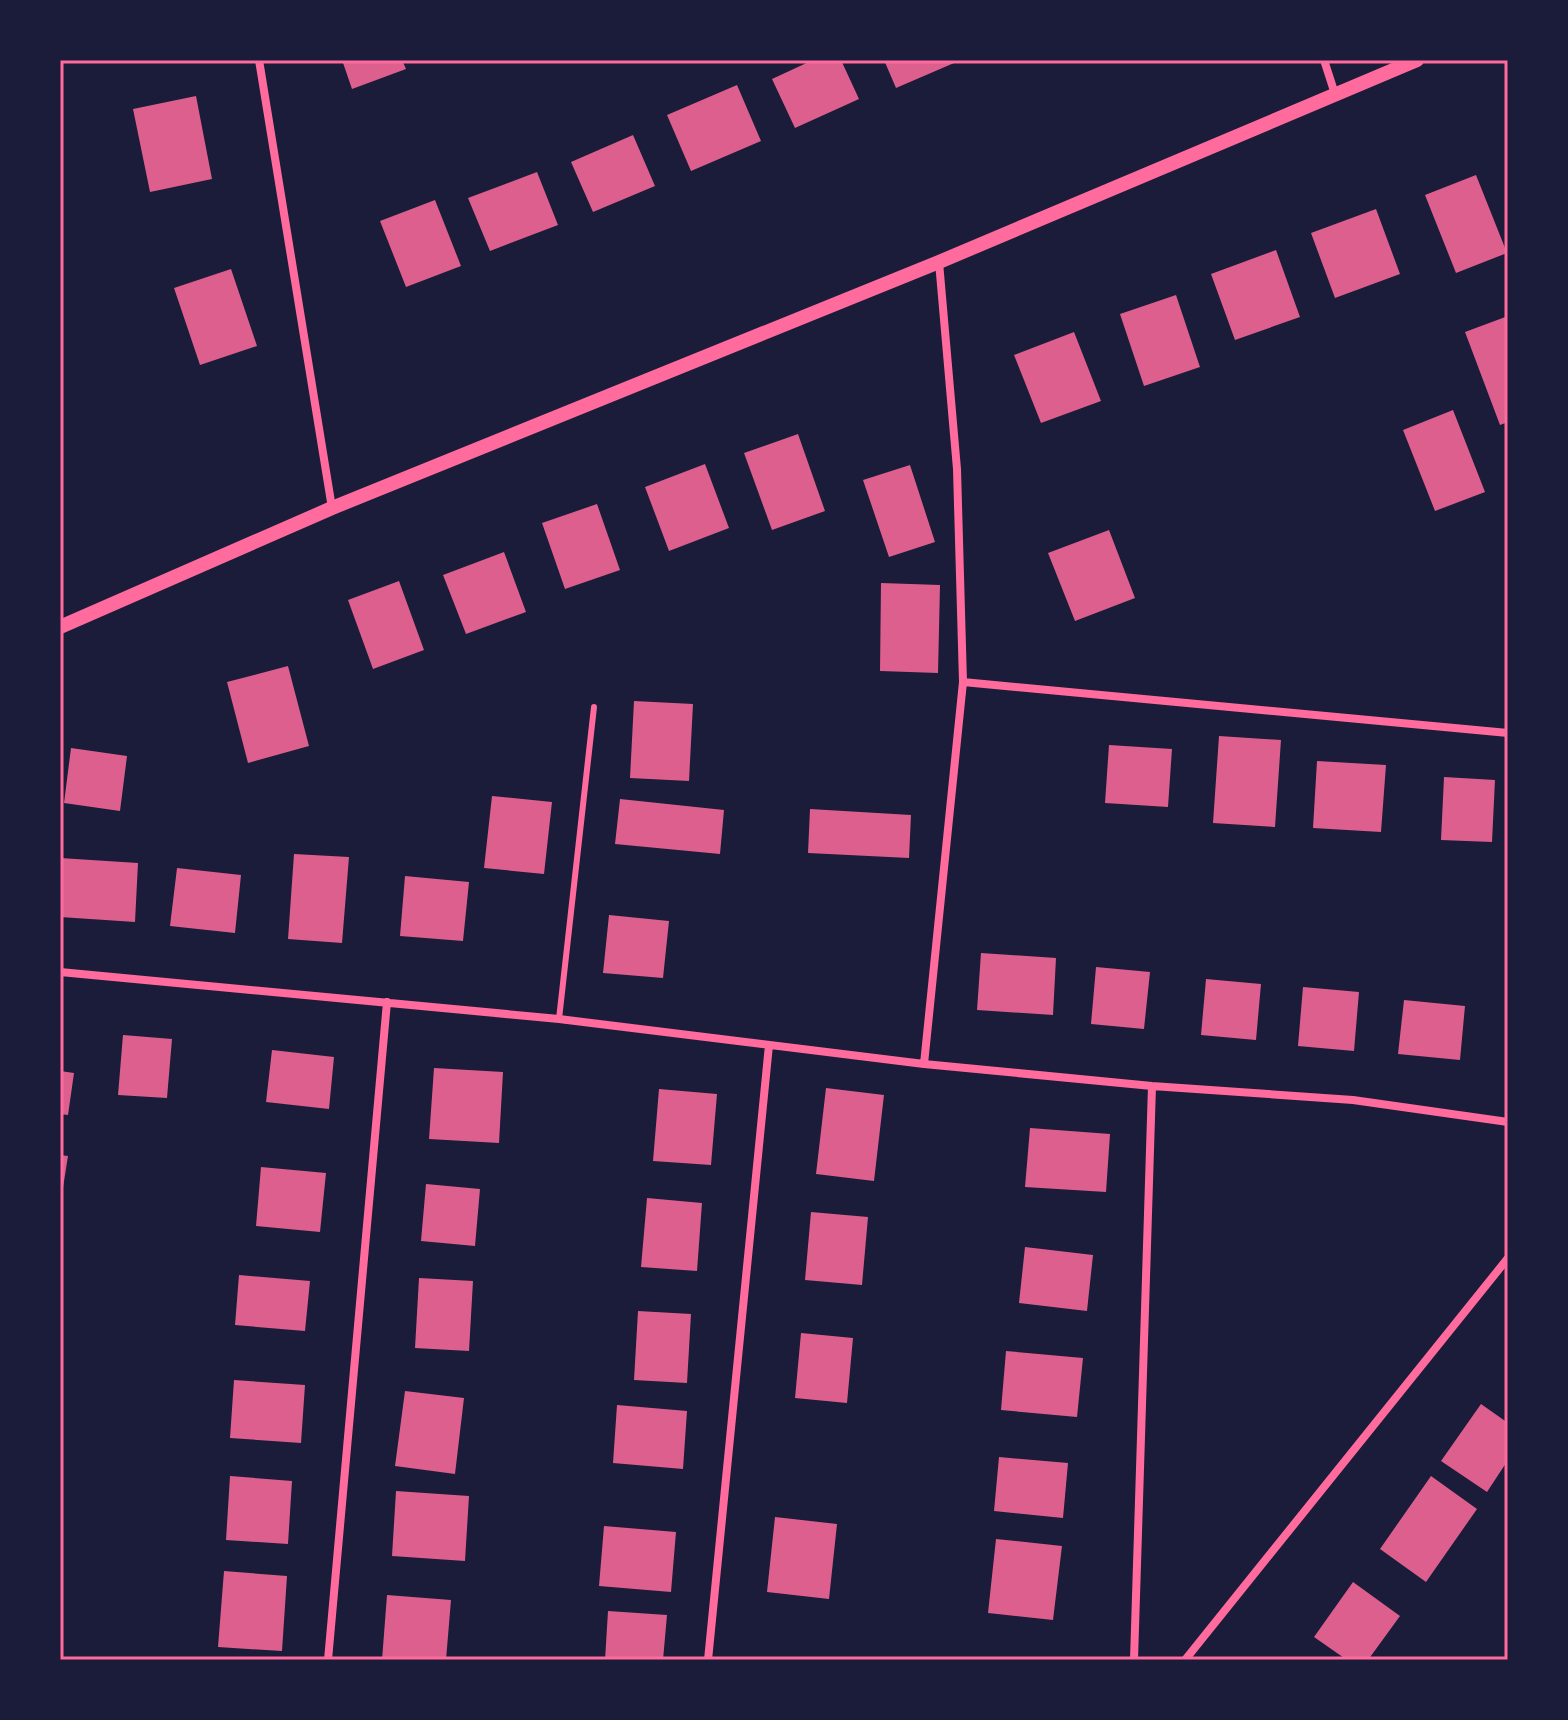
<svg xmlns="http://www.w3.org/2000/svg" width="1568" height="1720" font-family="'Alegreya Sans',sans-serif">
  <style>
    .building { fill: #dd5f8e }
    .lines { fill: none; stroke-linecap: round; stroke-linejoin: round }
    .service { stroke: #ff6b9d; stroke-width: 6 }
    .minor { stroke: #ff6b9d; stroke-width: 8 }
    .tertiary { stroke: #ff6b9d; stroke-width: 14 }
    .neatline { fill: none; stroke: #ff6b9d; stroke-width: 3 }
  </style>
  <rect width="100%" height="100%" fill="#1b1b3a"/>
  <!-- building -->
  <path class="building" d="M342 60H402L406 69 352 89Z
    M813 60H841L859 99 795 128 772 79Z
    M884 60H961L896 88Z
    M737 85 761 141 691 171 667 115Z
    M196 96 212 179 150 192 133 109Z
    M633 135 655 186 593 212 571 162Z
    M537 172 558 225 490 251 468 198Z
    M1476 175 1507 253 1456 273 1425 195Z
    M435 200 461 266 406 287 380 221Z
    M1376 209 1400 274 1335 298 1311 233Z
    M1276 250 1300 317 1235 340 1211 274Z
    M231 269 257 346 200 365 174 288Z
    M1176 295 1200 367 1144 386 1120 314Z
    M1508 316V422L1500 425 1465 332Z
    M1074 332 1101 401 1041 423 1014 355Z
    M1453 410 1485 492 1435 511 1403 430Z
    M798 434 825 511 772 530 744 453Z
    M705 464 729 528 669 551 645 487Z
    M910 465 935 542 889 557 863 480Z
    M597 504 620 570 565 589 542 523Z
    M1109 530 1135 598 1075 621 1048 553Z
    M504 552 526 612 466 634 443 575Z
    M399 581 424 650 373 669 348 600Z
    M881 583 940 585 938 673 880 671Z
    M288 666 309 746 248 763 227 682Z
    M634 701 693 704 689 781 630 778Z
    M1219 736 1281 740 1275 827 1213 823Z
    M1109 745 1172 749 1168 807 1105 803Z
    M71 748 127 756 120 811 64 803Z
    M1317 761 1386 765 1381 832 1313 828Z
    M1444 777 1495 780 1492 842 1441 840Z
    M492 796 552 802 544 874 484 868Z
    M620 799 724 810 720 854 615 844Z
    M810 809 911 815 909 858 808 853Z
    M294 854 349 857 342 943 288 939Z
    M60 858 138 863 135 922 60 917Z
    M177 868 241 875 235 933 170 926Z
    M405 876 469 882 463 941 400 936Z
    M609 915 669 921 663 978 603 973Z
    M981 953 1056 958 1053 1015 977 1010Z
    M1096 967 1150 972 1144 1029 1091 1024Z
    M1206 979 1261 984 1256 1040 1201 1035Z
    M1303 987 1359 992 1354 1051 1298 1046Z
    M1404 1000 1465 1006 1460 1060 1398 1054Z
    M123 1035 172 1039 167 1098 118 1095Z
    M272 1050 334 1057 329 1109 266 1102Z
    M434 1068 503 1072 499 1143 429 1139Z
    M60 1071 74 1073 68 1115 60 1114Z
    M826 1088 884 1095 874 1181 816 1174Z
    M659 1089 717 1094 711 1165 653 1161Z
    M1030 1128 1110 1134 1106 1192 1025 1187Z
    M60 1155 68 1156 62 1194H60Z
    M261 1167 326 1173 320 1232 256 1226Z
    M426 1184 480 1189 475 1246 421 1241Z
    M647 1198 702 1203 697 1271 641 1267Z
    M811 1212 868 1217 862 1285 805 1280Z
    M1025 1247 1093 1255 1087 1311 1019 1303Z
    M239 1275 310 1281 305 1331 235 1325Z
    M419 1278 473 1281 469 1351 415 1348Z
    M638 1311 691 1314 687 1383 634 1380Z
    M801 1333 853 1338 847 1403 795 1398Z
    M1006 1351 1083 1358 1077 1417 1001 1410Z
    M234 1380 305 1385 301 1443 230 1438Z
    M405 1391 464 1398 455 1474 395 1466Z
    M1481 1404 1508 1423V1460L1487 1492 1441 1461Z
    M617 1405 687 1411 683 1469 613 1463Z
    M999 1457 1068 1463 1063 1518 994 1511Z
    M230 1476 292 1481 288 1544 226 1540Z
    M1431 1476 1477 1509 1426 1582 1380 1549Z
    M396 1491 469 1496 465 1561 392 1556Z
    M775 1517 837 1524 829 1599 767 1592Z
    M604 1526 676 1532 671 1592 599 1586Z
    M996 1539 1062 1546 1053 1620 988 1613Z
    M224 1571 287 1576 282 1651 218 1647Z
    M1353 1582 1400 1616 1368 1660H1347L1314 1637Z
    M387 1595 451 1600 446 1660H382Z
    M608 1611 667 1615 663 1660H605Z"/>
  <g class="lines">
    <!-- service -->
    <path class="service" d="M559 1019 594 707"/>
    <!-- minor -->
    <path class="minor" d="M259 60 332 508
      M1324 60 1335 94
      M939 262 957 469 963 682 1508 733
      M60 972 559 1019 924 1064 1152 1086 1353 1100 1508 1122
      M924 1064 963 682
      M328 1660 387 1002
      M708 1660 769 1045
      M1134 1660 1152 1086
      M1185 1660 1508 1258"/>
    <!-- tertiary -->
    <path class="tertiary" d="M60 627 332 508 939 262 1417 60"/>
  </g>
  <!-- border -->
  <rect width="1568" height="1720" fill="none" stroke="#1b1b3a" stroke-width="124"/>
  <rect x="62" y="62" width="1444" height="1596" class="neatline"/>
</svg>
